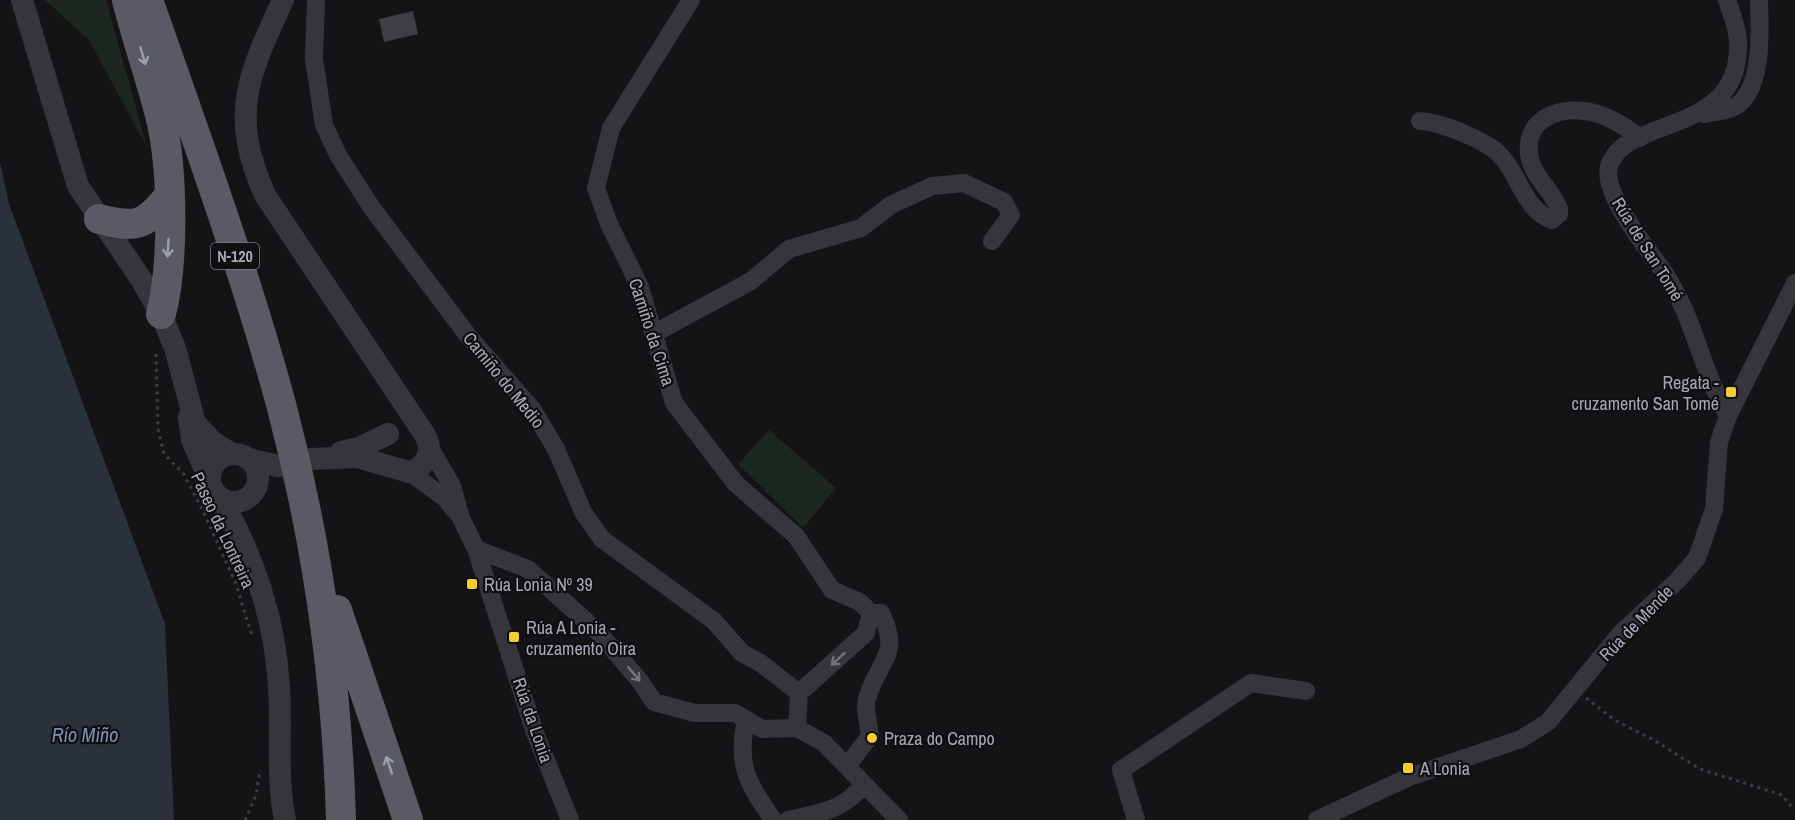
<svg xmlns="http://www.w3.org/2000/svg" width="1795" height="820" font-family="'Archivo Narrow',sans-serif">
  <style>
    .green { fill: #1e2620 }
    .water { fill: #2a313a }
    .building { fill: #3e3e43 }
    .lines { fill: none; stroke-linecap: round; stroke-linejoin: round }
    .path { stroke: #3b3c42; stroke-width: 3; stroke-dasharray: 3 4.5; stroke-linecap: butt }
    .minor { stroke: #35353b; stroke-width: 18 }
    .tertiary { stroke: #35353b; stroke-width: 22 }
    .trunk { stroke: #595a63; stroke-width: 30 }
    .oneway { stroke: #9ea0ae }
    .oneway2 { stroke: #73747f }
    .poi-dot { fill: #f4ce2e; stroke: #0f0f11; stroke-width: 2 }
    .labels { text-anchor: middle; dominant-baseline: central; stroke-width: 4.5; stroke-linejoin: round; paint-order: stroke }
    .shield { fill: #0f0f11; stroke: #797a84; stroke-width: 1.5 }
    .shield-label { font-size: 16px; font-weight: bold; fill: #a6a8b6 }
    .street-label { font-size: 18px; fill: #a6a8b6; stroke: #0f0f11 }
    .poi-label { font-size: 18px; fill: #a6a8b6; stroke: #0f0f11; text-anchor: start }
    .water-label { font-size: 20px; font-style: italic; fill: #7c91b2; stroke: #0f0f11 }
  </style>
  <rect width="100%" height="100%" fill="#141416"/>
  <!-- green -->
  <path class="green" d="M45 0H106L147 147 89 40Z
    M769 430 836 488 803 528 738 464Z"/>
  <!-- water -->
  <path class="water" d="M0 162 9 204 165 624 174 820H0Z"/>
  <!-- building -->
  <path class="building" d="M413 11 418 34 384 42 379 19Z"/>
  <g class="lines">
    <!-- path -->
    <path class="path" d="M156 354 158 429 164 454 183 473 203 511 236 584 252 636
      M1586 698 1616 721 1652 739 1700 769 1782 795 1791 806
      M245 820 256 795 260 770"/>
    <!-- minor -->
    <path class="minor" d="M316 0 314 59 324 125 338 155 372 208 469 337 532 409 556 449 583 512 602 539 714 621 742 653 762 664 799 693
      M691 0 611 128 596 188 609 224 640 287 674 403 736 484 796 536 832 590 860 602 871 613
      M1727 0C1731 12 1737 27 1738 40 1743 139 1623 114 1609 167 1602 194 1648 249 1663 271 1694 315 1701 370 1728 416
      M1705 114C1713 112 1724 111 1732 108 1764 95 1760 28 1759 0
      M1420 121C1440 122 1486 140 1500 155 1520 175 1523 209 1552 220L1559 214V209C1552 189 1531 176 1529 153 1525 117 1562 106 1591 112 1609 116 1625 126 1640 138
      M653 334 751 281 789 249 861 228 891 205 932 186 964 183 1004 202 1011 215 992 241
      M429 446 452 486 461 518 476 549 535 733 570 820
      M409 472 445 498 458 514
      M476 549 528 569 598 632 640 681 654 702 695 713H735L762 729 797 728
      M746 720C736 766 748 783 773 820
      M797 728 799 693 866 633 871 613
      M797 728 824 743 899 820
      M847 766 870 736C869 725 864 709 867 699 878 659 902 657 881 613H871
      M788 820C820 813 843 811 864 784
      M1136 820 1121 770 1251 683 1306 691
      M1317 820 1409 777 1521 739 1548 722 1621 633 1677 581 1697 558 1714 509 1719 442 1728 416 1795 283"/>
    <!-- tertiary -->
    <path class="tertiary" d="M22 0 78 186 141 279 161 314 175 348 195 423 213 442 232 454
      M283 0C248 76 229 114 265 195L425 435C434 452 426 467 409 472L357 457 311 459
      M189 417 192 440 210 481
      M341 452 359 448 388 434
      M210 478a24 24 0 1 1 48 0a24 24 0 1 1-48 0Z
      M249 459 278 466 309 459
      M219 497C253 552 276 623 279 688 282 731 276 777 285 820"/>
    <!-- trunk -->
    <path class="trunk" d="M127 0C137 40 151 79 161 119 173 169 174 264 161 314
      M148 0C195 134 244 268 281 404 317 540 337 680 341 820
      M99 219C135 228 144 227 168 197
      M337 610 408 820"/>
  </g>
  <!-- one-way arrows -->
  <defs><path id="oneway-shaft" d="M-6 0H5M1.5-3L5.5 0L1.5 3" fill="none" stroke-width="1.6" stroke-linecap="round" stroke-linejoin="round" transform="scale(1.5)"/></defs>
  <g class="oneway">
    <use href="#oneway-shaft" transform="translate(143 56) rotate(74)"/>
    <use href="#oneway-shaft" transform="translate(168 248) rotate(93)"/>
    <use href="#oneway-shaft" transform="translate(389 765) rotate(-109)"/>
  </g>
  <g class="oneway2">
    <use href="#oneway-shaft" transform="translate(838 659) rotate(138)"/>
    <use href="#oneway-shaft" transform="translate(634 674) rotate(50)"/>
  </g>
  <!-- markers -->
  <g class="poi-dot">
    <rect x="1725" y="386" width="12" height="12" rx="3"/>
    <rect x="466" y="578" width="12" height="12" rx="3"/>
    <rect x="508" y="631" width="12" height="12" rx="3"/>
    <circle cx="872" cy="738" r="6"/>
    <rect x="1402" y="762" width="12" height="12" rx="3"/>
  </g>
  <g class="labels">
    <!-- shield labels -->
    <rect class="shield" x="211" y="243" width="48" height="26" rx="4.5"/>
    <g class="shield-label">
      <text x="235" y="256">N-120</text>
    </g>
    <!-- street labels -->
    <g class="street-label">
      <text transform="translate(1648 249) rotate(58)">Rúa de San Tomé</text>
      <text transform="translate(652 332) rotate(72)">Camiño da Cima</text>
      <text transform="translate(504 380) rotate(51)">Camiño do Medio</text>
      <text transform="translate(223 530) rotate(65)">Paseo da Lontreira</text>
      <text transform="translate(1636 623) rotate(-46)">Rúa de Mende</text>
      <text transform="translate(533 720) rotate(71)">Rúa da Lonia</text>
    </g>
    <!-- poi labels -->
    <g class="poi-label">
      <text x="1719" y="382" text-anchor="end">Regata -<tspan x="1719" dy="21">cruzamento San Tomé</tspan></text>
      <text x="484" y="584">Rúa Lonia Nº 39</text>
      <text x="526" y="627">Rúa A Lonia -<tspan x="526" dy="21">cruzamento Oira</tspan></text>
      <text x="884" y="738">Praza do Campo</text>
      <text x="1420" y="768">A Lonia</text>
    </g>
    <!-- water labels -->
    <g class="water-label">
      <text x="85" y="734">Río Miño</text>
    </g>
  </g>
</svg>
